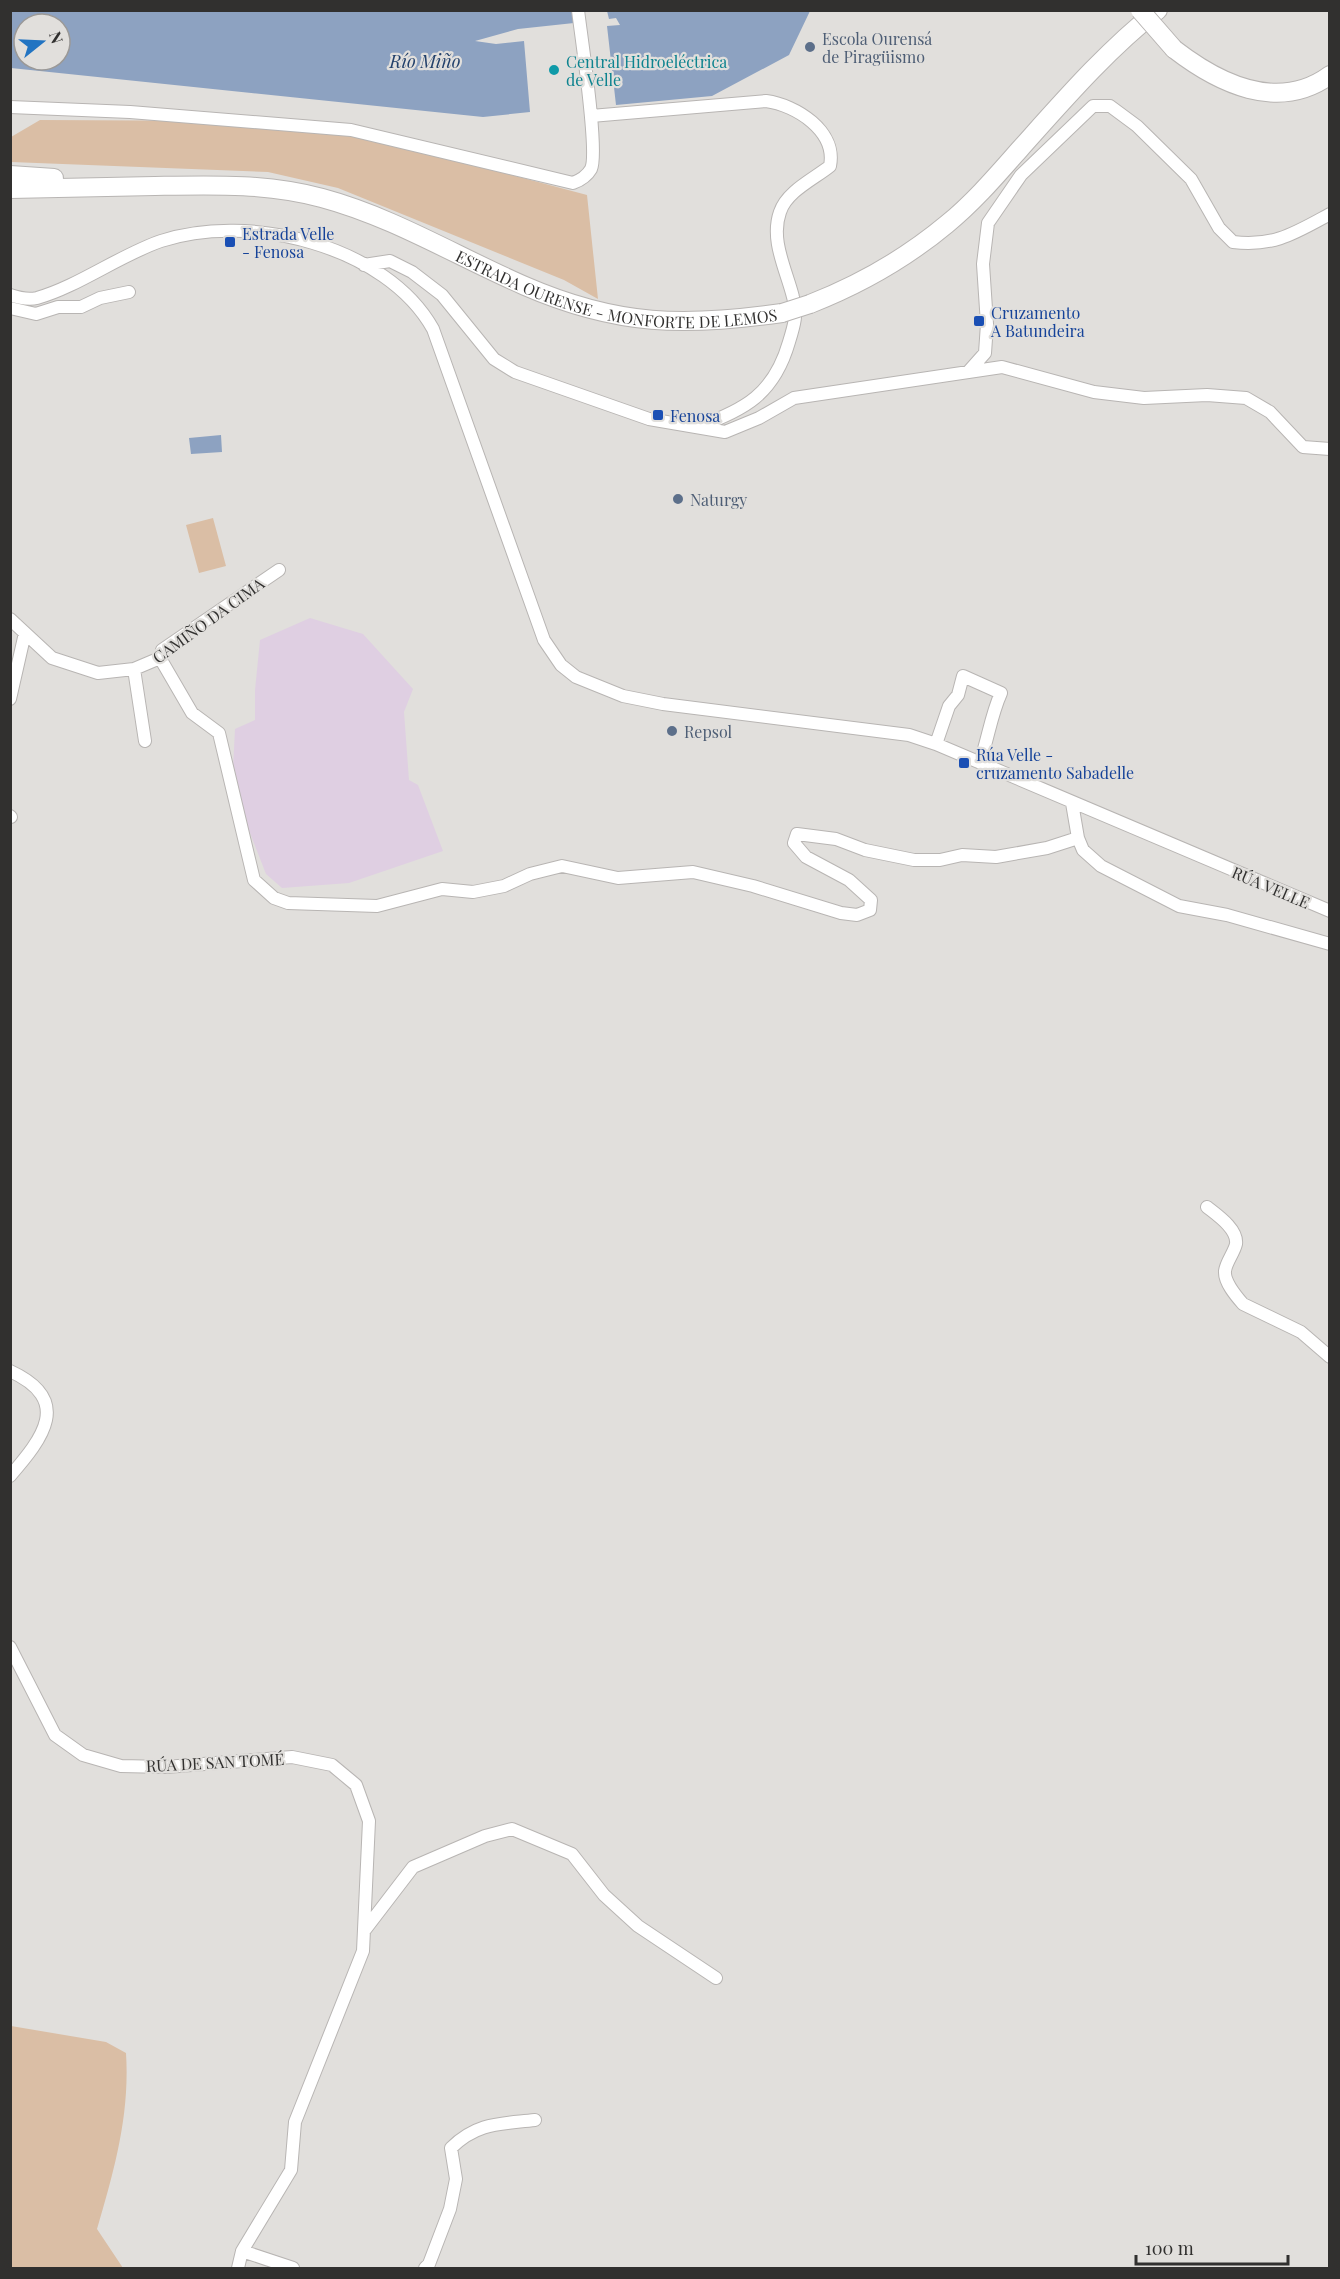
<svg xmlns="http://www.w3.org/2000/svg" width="1340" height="2279" font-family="'Playfair Display',serif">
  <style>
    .industrial { fill: #dfcfe2 }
    .green { fill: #dabea5 }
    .water { fill: #8da2c1; fill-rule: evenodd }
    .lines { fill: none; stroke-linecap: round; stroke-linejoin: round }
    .minor-casing { stroke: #b8b5b3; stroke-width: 14 }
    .highway-casing { stroke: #b8b5b3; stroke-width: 20 }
    .minor { stroke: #fff; stroke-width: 12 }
    .highway { stroke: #fff; stroke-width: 18 }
    .highway-bridge-casing { stroke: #b8b5b3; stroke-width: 20; stroke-linecap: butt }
    .highway-bridge { stroke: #fff; stroke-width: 18 }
    .service-dot { fill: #5c6f8a; stroke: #e1dfdc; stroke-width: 2 }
    .culture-dot { fill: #0f9aa8; stroke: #e1dfdc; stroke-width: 2 }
    .transit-dot { fill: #1a4fb4; stroke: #e1dfdc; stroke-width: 2 }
    .labels { text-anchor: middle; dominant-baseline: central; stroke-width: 4.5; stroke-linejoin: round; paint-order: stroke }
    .service-label { font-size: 16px; fill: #4e5e75; stroke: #e1dfdc; text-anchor: start }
    .culture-label { font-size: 16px; fill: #0d838f; stroke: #e1dfdc; text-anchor: start }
    .transit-label { font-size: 16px; fill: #164399; stroke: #e1dfdc; text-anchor: start }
    .street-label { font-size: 16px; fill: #31302f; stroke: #e1dfdc }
    .water-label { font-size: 18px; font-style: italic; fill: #23416b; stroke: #e1dfdc }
  </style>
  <rect width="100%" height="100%" fill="#e1dfdc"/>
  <!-- industrial -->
  <path class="industrial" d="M310 618 363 634 413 689 404 712 409 780 418 785 443 851 349 883 282 888 266 874 245 820 233 769 235 729 255 720V690L260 640Z"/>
  <!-- green -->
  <path class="green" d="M40 120 248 121 339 129 587 195 598 299 564 280 338 188 268 172 11 162V137Z
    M213 518 226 566 199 573 186 525Z
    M11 2026 106 2042 126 2053C130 2115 114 2171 97 2229L123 2268H11Z"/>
  <!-- water -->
  <path class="water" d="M572 10 574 23 518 29 475 41 496 44 524 41 530 112 483 117 11 68V11ZM24 24H60V60H24Z
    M607 11V10L810 11 789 55 712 96 616 105 607 26 620 25 616 18 609 19Z
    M221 435 222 452 191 454 189 438Z"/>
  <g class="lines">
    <defs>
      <path id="minor" d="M10 107 130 112 351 130 573 183C581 180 587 176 591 169 599 152 581 36 578 10
        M591 116 766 101C796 105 837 131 830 166 814 179 787 191 780 212 770 240 786 269 793 297 798 313 794 326 789 342 774 394 745 410 697 427
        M364 265 390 261 412 272 442 295 494 359 515 372 649 419 725 432 759 418 794 398 1002 367 1094 392 1144 398 1207 395 1246 398 1270 412 1303 447 1330 449
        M10 295C19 298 29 300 37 298 77 287 120 255 161 241 248 212 386 245 433 329L544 640 561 665 576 677 623 696 663 704 909 735 936 744 1330 911
        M10 308 36 314 58 307H81L100 298 129 292
        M969 371 985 353 987 324 983 264 988 223 1021 175 1093 106H1110L1137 126 1191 179 1219 228 1233 242C1274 247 1295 233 1330 214
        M10 619 52 658 98 673 134 669 160 658 162 650 279 570
        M160 658 192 713 219 733 254 880 274 898 288 903 377 906 442 889 473 892 504 886 530 874 562 866 618 878 693 872 753 886 841 913 857 915 870 910 871 900 849 880 806 857 794 843 797 834 836 839 865 850 914 860H940L962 855 996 857 1047 848 1078 838
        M134 669 145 741
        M10 699 25 633
        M936 744 949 706 958 695 963 676 1001 693C991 715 988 739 980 762
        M1072 803 1078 838 1083 850 1101 866 1179 906 1227 915 1330 944
        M10 816 11 817
        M1207 1207C1217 1215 1238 1229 1236 1244 1234 1253 1226 1262 1225 1271 1224 1282 1236 1296 1243 1304L1301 1332 1330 1357
        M10 1371C73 1400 43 1438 10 1476
        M10 1647 55 1735 83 1755 121 1766 166 1767 292 1757 332 1765 356 1785 369 1821 363 1951 295 2122 291 2170 242 2251 238 2268
        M364 1931 413 1867 485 1836 512 1829 572 1854 604 1895 638 1926 716 1978
        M242 2251 293 2268
        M425 2268 429 2264 450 2209 456 2179 451 2148C477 2122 501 2124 535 2120"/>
      <g id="highway">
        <path d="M1174 49C1218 83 1278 113 1330 75"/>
        <path d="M10 175 54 178"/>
        <path id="s1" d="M10 189C59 188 107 187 155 186 211 185 267 183 322 198 393 217 458 257 525 286 617 326 685 327 782 313"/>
        <path d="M810 304C861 284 905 259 947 224 974 202 997 175 1020 149 1063 101 1107 50 1158 10"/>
      </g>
    </defs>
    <!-- minor casing -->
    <use href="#minor" class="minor-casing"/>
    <!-- highway casing -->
    <use href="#highway" class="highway-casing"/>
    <!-- minor -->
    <use href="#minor" class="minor"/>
    <!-- highway -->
    <use href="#highway" class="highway"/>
    <defs>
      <path id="highway-bridge" d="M1140 10 1174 49
        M782 313 810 304"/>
    </defs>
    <!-- highway-bridge casing -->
    <use href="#highway-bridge" class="highway-bridge-casing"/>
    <!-- highway-bridge -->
    <use href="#highway-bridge" class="highway-bridge"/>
  </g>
  <!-- markers -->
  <g class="service-dot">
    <circle cx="810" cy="47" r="6"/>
    <circle cx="678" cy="499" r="6"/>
    <circle cx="672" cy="731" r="6"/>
  </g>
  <circle class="culture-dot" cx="554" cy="70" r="6"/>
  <g class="transit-dot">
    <rect x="224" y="236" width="12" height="12" rx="3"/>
    <rect x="973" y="315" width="12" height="12" rx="3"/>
    <rect x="652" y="409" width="12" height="12" rx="3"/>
    <rect x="958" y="757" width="12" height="12" rx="3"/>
  </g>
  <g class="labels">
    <!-- service labels -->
    <g class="service-label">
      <text x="822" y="38">Escola Ourensá<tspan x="822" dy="18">de Piragüismo</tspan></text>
      <text x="690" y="499">Naturgy</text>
      <text x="684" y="731">Repsol</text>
    </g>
    <!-- culture labels -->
    <g class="culture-label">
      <text x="566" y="61">Central Hidroeléctrica<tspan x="566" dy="18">de Velle</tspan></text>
    </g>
    <!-- transit labels -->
    <g class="transit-label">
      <text x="242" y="233">Estrada Velle<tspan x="242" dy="18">- Fenosa</tspan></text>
      <text x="991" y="312">Cruzamento<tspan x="991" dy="18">A Batundeira</tspan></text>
      <text x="670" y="415">Fenosa</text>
      <text x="976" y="754">Rúa Velle -<tspan x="976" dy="18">cruzamento Sabadelle</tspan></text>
    </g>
    <!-- street labels -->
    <g class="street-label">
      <text stroke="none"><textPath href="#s1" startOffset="626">ESTRADA OURENSE - MONFORTE DE LEMOS</textPath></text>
      <text transform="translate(208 620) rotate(-36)">CAMIÑO DA CIMA</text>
      <text transform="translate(1271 887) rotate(23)">RÚA VELLE</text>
      <text transform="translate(215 1762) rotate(-3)">RÚA DE SAN TOMÉ</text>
    </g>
    <!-- water labels -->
    <g class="water-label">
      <text x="425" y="61">Río Miño</text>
    </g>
  </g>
  <!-- border -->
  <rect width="1340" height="2279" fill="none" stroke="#31302f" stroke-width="24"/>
  <!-- north arrow -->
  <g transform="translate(42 42) rotate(72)"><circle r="28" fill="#e1dfdc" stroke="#9b9997" stroke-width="1.5"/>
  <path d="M0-4.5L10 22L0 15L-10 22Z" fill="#2274c2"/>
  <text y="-9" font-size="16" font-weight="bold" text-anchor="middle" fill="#31302f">N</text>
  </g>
  <!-- scale -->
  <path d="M1136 2255v9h152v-9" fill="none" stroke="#31302f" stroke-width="3"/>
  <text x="1145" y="2255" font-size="18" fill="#31302f" stroke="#e1dfdc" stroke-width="4.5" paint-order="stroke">100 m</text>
</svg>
